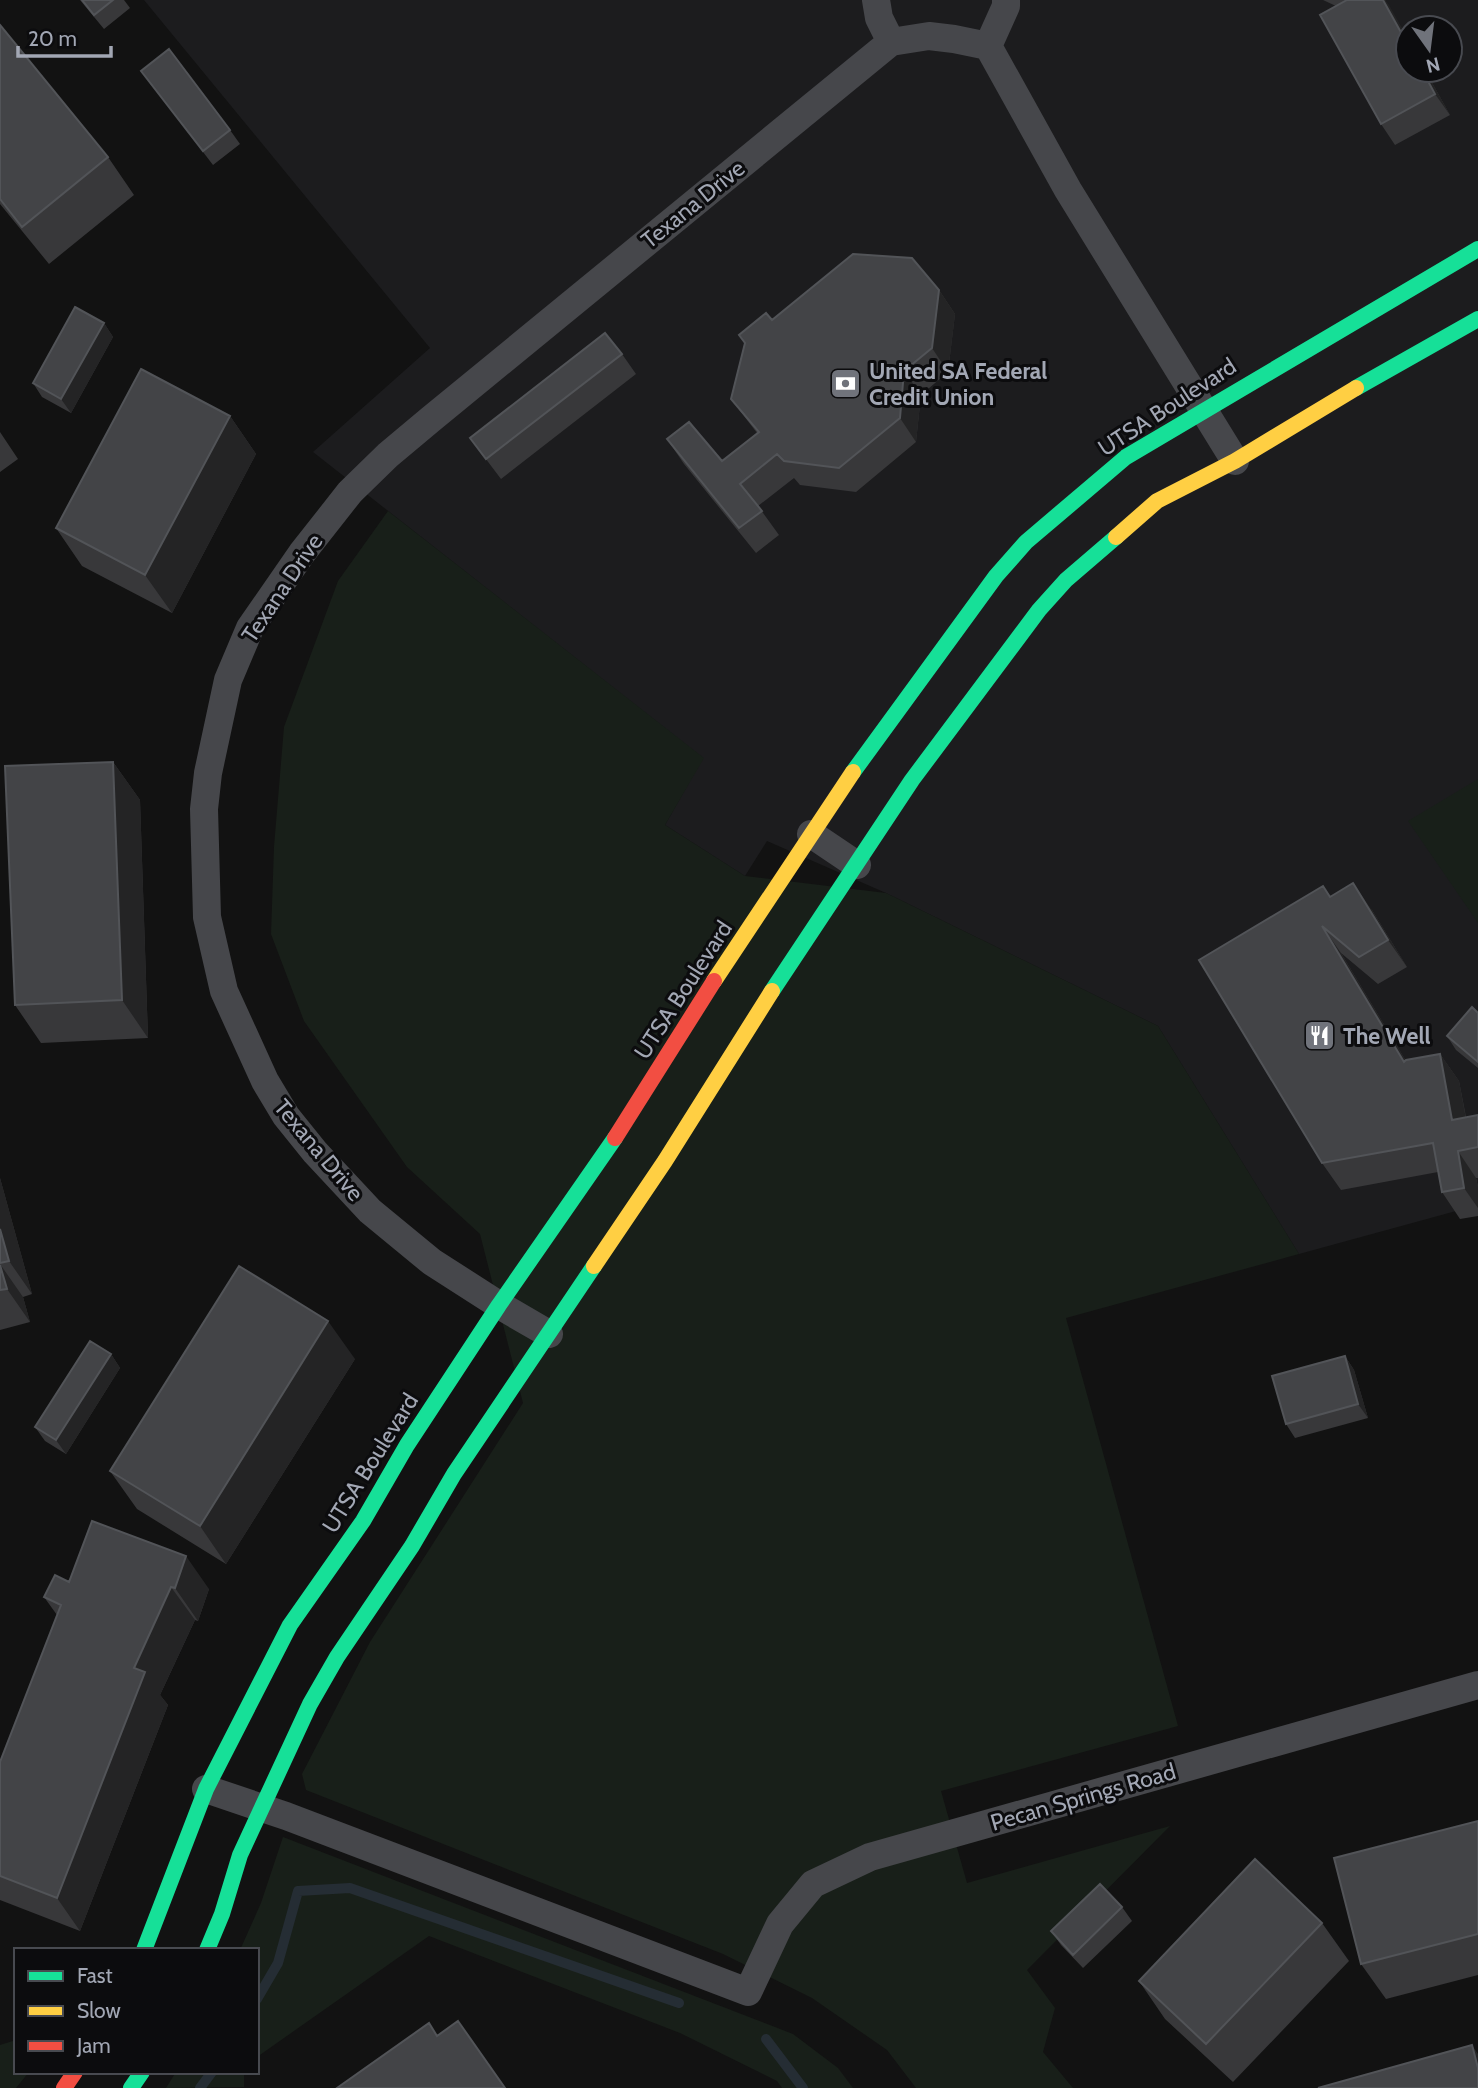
<svg xmlns="http://www.w3.org/2000/svg" width="1478" height="2088" font-family="Cabin,sans-serif">
  <style>
    .built { fill: #1c1c1e; fill-rule: evenodd }
    .green { fill: #181f19 }
    .lines { fill: none; stroke-linecap: round; stroke-linejoin: round }
    .stream { stroke: #252d34; stroke-width: 10 }
    .street { stroke: #46474b; stroke-width: 28 }
    .fast { stroke: #16e098; stroke-width: 16 }
    .slow { stroke: #ffcf43; stroke-width: 16 }
    .jam { stroke: #f24e42; stroke-width: 16 }
    .wall { fill: #38383a }
    .shaded-wall { fill: #242425 }
    .building { fill: #434447; stroke: #525458; stroke-width: 2 }
    .labels { text-anchor: middle; dominant-baseline: central; stroke-width: 6; stroke-linejoin: round; paint-order: stroke }
    .street-label { font-size: 23px; fill: #a2a7b4; stroke: #0c0c0e }
    .poi-label { font-size: 23px; font-weight: bold; fill: #a2a7b4; stroke: #0c0c0e; text-anchor: start }
  </style>
  <rect width="100%" height="100%" fill="#121212"/>
  <!-- built -->
  <path class="built" d="M144 0H1478V1205L1299 1254 1158 1026 886 893 767 841 745 876 665 825 703 758 313 452 430 348ZM1408 28H1450V70H1408Z"/>
  <!-- green -->
  <path class="green" d="M388 511 704 758 665 825 745 876 886 893 1158 1026 1299 1254 1066 1318 1178 1726 941 1791 967 1883 1170 1826 1027 1970 1055 2008 1043 2052 1073 2088H916L887 2050 812 1998 723 1954 306 1790 302 1774 370 1642 523 1403 480 1234 407 1167 304 1021 271 934 274 847 284 727 338 581Z
    M1478 779V923L1408 821Z
    M283 1837 793 2034 838 2068 853 2088H782L777 2081 680 2033 429 1936 257 2057V1950H240L261 1903Z
    M16 2040V2072H29L16 2088H0V2045Z
    M176 2072H244V2087L166 2088Z"/>
  <g class="lines">
    <!-- stream -->
    <path class="stream" d="M257 1999 278 1963 298 1891 350 1888 679 2003
      M766 2039 803 2088
      M200 2088 212 2072"/>
    <!-- street -->
    <path class="street" d="M891 42 929 36 954 39 988 46 1068 190 1235 461
      M988 46 1006 6V0
      M811 834 857 865
      M549 1334 499 1305 432 1262 370 1211 315 1152 286 1116 265 1081 224 991 207 917 204 809 208 773 228 680 250 628 302 553 350 492 388 455 431 419 891 42 879 18 876 0
      M206 1789 286 1816 748 1992 780 1924 813 1884 870 1857 1478 1685"/>
    <!-- fast -->
    <path class="fast" d="M1356 388 1478 319
      M853 772 996 576 1026 542 1126 457 1478 249
      M772 991 912 780 1039 610 1066 580 1116 537
      M144 1950 206 1789 290 1625 363 1521 407 1445 499 1305 615 1138
      M207 1950 222 1914 240 1855 310 1704 337 1657 412 1546 454 1474 594 1266
      M131 2088 142 2072"/>
    <!-- slow -->
    <path class="slow" d="M1116 537 1157 501 1235 461 1356 388
      M714 981 853 772
      M594 1266 665 1161 772 991"/>
    <!-- jam -->
    <path class="jam" d="M615 1138 714 981
      M64 2088 75 2072"/>
  </g>
  <!-- wall -->
  <path class="wall" d="M80 0H124L130 8 104 29Z
    M1323 0H1385L1408 39V70H1425L1450 115 1395 145 1381 124 1336 6Z
    M0 25 108 157 134 195 49 264 0 204Z
    M141 71 230 130 240 144 213 165Z
    M939 290 955 314 948 372 921 395 916 442 856 492 800 485 794 478 758 506 779 535 756 553 684 464 667 439 722 461 757 433 731 399 772 320Z
    M104 323 113 337 71 413 42 397 33 383Z
    M622 354 636 374 501 479 470 438Z
    M230 416 256 454 172 613 82 566 56 528Z
    M0 432 18 459 0 472Z
    M113 762 140 800 148 1038 41 1043 15 1005Z
    M1323 886 1331 897 1372 910 1407 967 1378 984 1341 953 1406 1061 1440 1054 1459 1081 1466 1117 1478 1115V1178H1476L1478 1187V1216L1460 1219 1442 1192 1438 1172 1341 1190 1322 1163Z
    M1478 1013V1068L1456 1050 1447 1036Z
    M0 1178 32 1294 23 1297 30 1322 0 1330Z
    M111 1354 120 1368 66 1454 45 1441 35 1427Z
    M1345 1356 1354 1370 1368 1418 1295 1438 1286 1424Z
    M355 1359 226 1564 137 1509 110 1471Z
    M69 1582 209 1589 198 1621 195 1620 160 1695 168 1705 80 1931 0 1900V1762L57 1615 44 1597Z
    M1478 1821V1975L1386 1999 1361 1964Z
    M1122 1907 1132 1921 1083 1968 1061 1945 1051 1931Z
    M1322 1923 1349 1961 1233 2082 1165 2019 1139 1981Z"/>
  <!-- shaded-wall -->
  <path class="shaded-wall" d="M1383 0H1385L1389 5 1408 39V45Z
    M1422 70H1425L1450 115 1435 94Z
    M939 290 955 314 948 372 932 348Z
    M104 323 113 337 71 413 61 399Z
    M904 371 921 395 916 442 900 418Z
    M230 416 256 454 172 613 145 575Z
    M113 762 140 800 148 1038 122 1000Z
    M1353 883 1372 910 1407 967 1388 940Z
    M1322 926 1341 953 1423 1089 1404 1062Z
    M1440 1054 1459 1081 1471 1146 1452 1120Z
    M1458 1151 1476 1178 1478 1187V1208L1464 1188Z
    M0 1178 32 1294 9 1261 0 1229Z
    M0 1264 23 1297 30 1322 7 1289Z
    M328 1321 355 1359 226 1564 200 1526Z
    M111 1354 120 1368 66 1454 56 1440Z
    M1345 1356 1354 1370 1368 1418 1358 1404Z
    M186 1556 209 1589 198 1621 175 1588Z
    M171 1587 195 1620 160 1695 168 1705 80 1931 57 1898 134 1668Z
    M1472 2045 1478 2054V2068Z"/>
  <!-- building -->
  <path class="building" d="M82 0H113L94 15Z
    M1347 0H1383L1408 45V70H1422L1435 94 1381 124 1320 15Z
    M0 25 108 157 22 227 0 199Z
    M169 49 230 130 203 151 141 71Z
    M853 254 912 258 939 290 932 348 904 371 900 418 839 468 784 461 777 454 740 484 762 511 739 528 667 439 689 422 722 461 759 432 731 399 745 343 739 335 766 313 772 320Z
    M75 307 104 323 61 399 33 383Z
    M605 333 622 354 486 459 470 438Z
    M141 369 230 416 145 575 56 528Z
    M113 762 122 1000 15 1005 5 766Z
    M1353 883 1388 940 1359 957 1322 926 1404 1062 1406 1060 1440 1054 1452 1120 1478 1115V1147L1458 1151 1464 1188 1442 1192 1433 1143 1322 1163 1199 960 1323 886 1330 897Z
    M1472 1007 1478 1013V1062L1447 1036Z
    M0 1229 9 1261 0 1263Z
    M0 1265 7 1289 0 1290Z
    M239 1266 328 1321 200 1526 110 1471Z
    M90 1341 111 1354 56 1440 35 1427Z
    M1345 1356 1358 1404 1286 1424 1272 1376Z
    M92 1521 186 1556 175 1588 171 1587 134 1668 145 1672 57 1898 0 1876V1762L61 1605 44 1597 55 1575 69 1582Z
    M1478 1821V1934L1361 1964 1334 1858Z
    M1255 1859 1322 1923 1206 2044 1139 1981Z
    M1100 1884 1122 1907 1073 1955 1051 1931Z
    M458 2021 505 2088H337L429 2023 437 2036Z
    M1472 2045 1478 2068V2088H1318Z"/>
  <!-- icons -->
  <defs>
    <symbol id="bank-square" viewBox="-11 -11 22 22"><rect x="-9" y="-9" width="18" height="18" rx="4" fill="#70737b" stroke="#0c0c0e"/><path d="M-6-4H6V4H-6ZM0-2.3a2.3 2.3 0 1 0 0 4.6a2.3 2.3 0 1 0 0-4.6Z" fill="#fff"/></symbol>
    <symbol id="restaurant-square" viewBox="-11 -11 22 22"><rect x="-9" y="-9" width="18" height="18" rx="4" fill="#70737b" stroke="#0c0c0e"/><path d="M-5-6h1v4h1v-4h1v4h1v-4h1v5L-1.5 .5V6h-2V.5L-5-1ZM5-6V6H3V1.5H1.5Q1.5-4 5-6Z" fill="#fff"/></symbol>
  </defs>
  <g fill-rule="evenodd">
    <use href="#bank-square" x="828" y="366" width="35" height="35"/>
    <use href="#restaurant-square" x="1302" y="1018" width="35" height="35"/>
  </g>
  <g class="labels">
    <!-- street labels -->
    <g class="street-label">
      <text transform="translate(693 204) rotate(-39)">Texana Drive</text>
      <text transform="translate(1167 407) rotate(-33)">UTSA Boulevard</text>
      <text transform="translate(282 588) rotate(-56)">Texana Drive</text>
      <text transform="translate(683 990) rotate(-57)">UTSA Boulevard</text>
      <text transform="translate(319 1150) rotate(50)">Texana Drive</text>
      <text transform="translate(370 1463) rotate(-58)">UTSA Boulevard</text>
      <text transform="translate(1083 1797) rotate(-16)">Pecan Springs Road</text>
    </g>
    <!-- poi labels -->
    <g class="poi-label">
      <text x="869" y="371">United SA Federal<tspan x="869" dy="26">Credit Union</tspan></text>
      <text x="1343" y="1036">The Well</text>
    </g>
  </g>
  <!-- legend -->
  <rect x="14" y="1948" width="245" height="126" fill="#0c0c0e" stroke="#484a50" stroke-width="2"/>
  <rect x="28" y="1971" width="35" height="10" fill="#16e098" stroke="#484a50" stroke-width="2"/>
  <text x="77" y="1983" font-size="21" fill="#a2a7b4">Fast</text>
  <rect x="28" y="2006" width="35" height="10" fill="#ffcf43" stroke="#484a50" stroke-width="2"/>
  <text x="77" y="2018" font-size="21" fill="#a2a7b4">Slow</text>
  <rect x="28" y="2041" width="35" height="10" fill="#f24e42" stroke="#484a50" stroke-width="2"/>
  <text x="77" y="2053" font-size="21" fill="#a2a7b4">Jam</text>
  <!-- north arrow -->
  <g transform="translate(1429 49) rotate(166)"><circle r="33" fill="#0c0c0e" stroke="#484a50" stroke-width="2"/>
  <path d="M0-5L12 26L0 18L-12 26Z" fill="#70737b"/>
  <text y="-10" font-size="19" font-weight="bold" text-anchor="middle" fill="#a2a7b4">N</text>
  </g>
  <!-- scale -->
  <path d="M18 46v10h93v-10" fill="none" stroke="#a2a7b4" stroke-width="3.5"/>
  <text x="28" y="46" font-size="21" fill="#a2a7b4" stroke="#0c0c0e" stroke-width="5" paint-order="stroke">20 m</text>
</svg>
